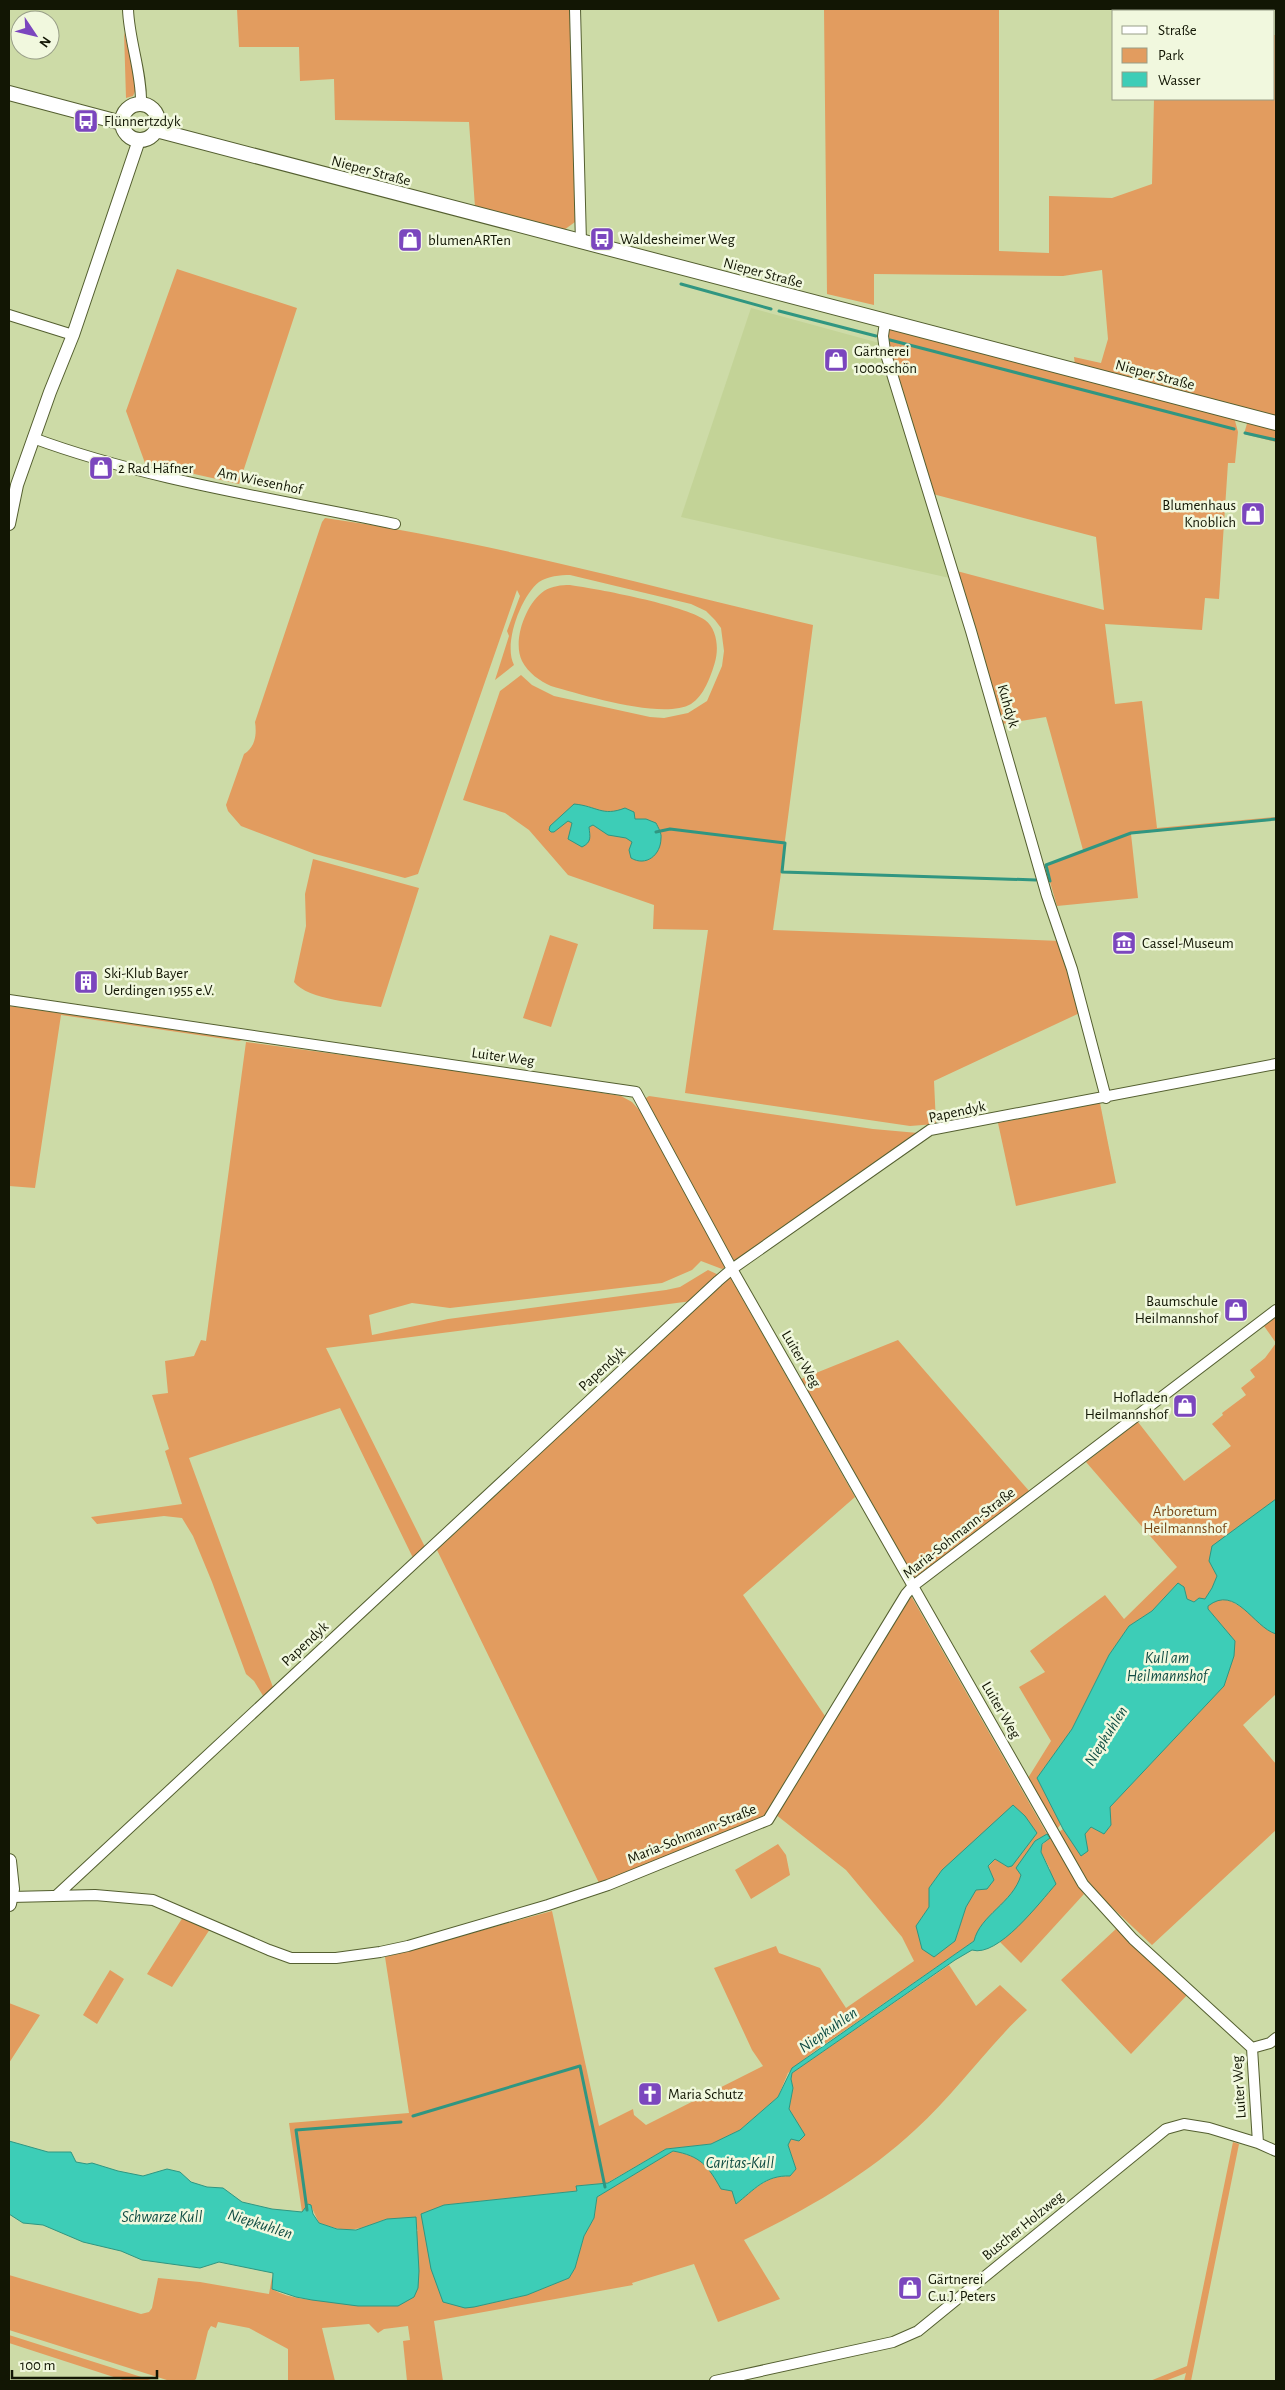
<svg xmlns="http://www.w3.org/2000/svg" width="1285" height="2390" font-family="'Alegreya Sans',sans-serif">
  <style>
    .built { fill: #c3d397 }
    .green { fill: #e29c5f; fill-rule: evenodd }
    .water { fill: #3dcdb7; stroke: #309681 }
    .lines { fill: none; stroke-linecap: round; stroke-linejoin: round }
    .stream { stroke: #309681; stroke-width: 3 }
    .minor-casing { stroke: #545f30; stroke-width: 12 }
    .tertiary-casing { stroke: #545f30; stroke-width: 14 }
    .secondary-casing { stroke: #545f30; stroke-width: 16 }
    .minor { stroke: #fff; stroke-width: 10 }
    .tertiary { stroke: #fff; stroke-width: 12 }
    .secondary { stroke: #fff; stroke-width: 14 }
    .labels { text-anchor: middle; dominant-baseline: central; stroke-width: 5; stroke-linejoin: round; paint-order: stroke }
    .poi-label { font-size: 15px; fill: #121604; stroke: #f1f8de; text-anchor: start }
    .street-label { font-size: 15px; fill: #121604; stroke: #f1f8de }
    .park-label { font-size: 15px; fill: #794715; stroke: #f1f8de }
    .water-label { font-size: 16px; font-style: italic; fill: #0e4b42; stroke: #f1f8de }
  </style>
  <rect width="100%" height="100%" fill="#cddba7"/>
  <!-- built -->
  <path class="built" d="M751 308 883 344 954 579 681 517Z"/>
  <!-- green -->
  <path class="green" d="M237 9H570L575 222 564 230 475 207 469 122 335 120 334 79 300 81 299 47H239Z
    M824 9H999V251L1049 253V196L1112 198 1152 184 1154 99H1274V35H1276V417L1075 365 1074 357 1101 363 1108 339 1102 270 1063 276 874 274V305L827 294Z
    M124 32 137 87 133 96 126 98Z
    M177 269 297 308 239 484 145 463 126 411Z
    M894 328 1234 417 1238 432 1235 463H1228L1219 599 1205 598 1202 630 1105 624 1115 704 1142 701 1157 828 1276 817V820L1131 834 1138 898 1057 906 1045 865 1083 850 1046 717 1002 724 953 570 1104 610 1096 537 929 493 889 342 886 341 889 330Z
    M1248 420 1276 428V442L1244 434Z
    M325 518C490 541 651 587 813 625L781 871 1036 881 781 873 773 930 1061 941 1084 1011 934 1081 936 1124 910 1126 685 1093 708 930 653 929 654 905 568 875 529 830 505 813 463 800 500 691 521 675 532 685 554 696 650 717 664 718 688 713 707 701 722 666 724 651 721 628 715 620 706 611 691 604 570 575C560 575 548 576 539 582 521 596 503 644 514 665L495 680 509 636 507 631 520 596 517 590 418 874 405 878 315 854 241 826 228 811 226 805 244 754C255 747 257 735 255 722L322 522Z
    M570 585C598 589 684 605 705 620 717 629 719 648 715 662 711 676 704 696 691 704 663 720 583 695 551 686 540 681 528 673 522 661 512 641 526 603 544 591 552 586 561 585 570 585Z
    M313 859 419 888 381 1007C358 1003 308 1000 294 982L306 926 305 894Z
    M550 935 578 944 551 1027 523 1018Z
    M9 1006 245 1039 239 1041 61 1015 35 1188 9 1186Z
    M246 1042 483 1074 621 1096 632 1102 641 1112 727 1266 722 1269 701 1261 692 1270 662 1283 450 1308 412 1303 369 1315 372 1335 448 1319 666 1290 680 1287 708 1270 721 1276 692 1301 326 1348 426 1549 414 1560 340 1408 189 1458 274 1690 265 1699 254 1681 246 1674 212 1582 193 1536 182 1518 164 1516 97 1524 91 1517 182 1504 165 1451 169 1449 152 1395 168 1393 165 1361 194 1356 201 1340 206 1341Z
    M649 1096 873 1129 918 1133 734 1261 645 1103 646 1098Z
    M1100 1103 1116 1183 1016 1206 998 1123Z
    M730 1277 855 1497 743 1595 827 1719 766 1819 599 1883 437 1550Z
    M1276 1317V1499L1236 1530 1209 1561 1217 1576 1212 1588 1205 1599 1194 1602 1187 1599 1184 1588 1178 1583 1152 1611 1129 1626 1109 1655 1072 1729 1037 1778 1061 1824 1057 1829 1028 1778 1051 1741 1019 1687 1045 1672 1030 1651 1105 1595 1124 1619 1177 1567 1086 1462 1138 1422 1184 1481 1231 1446 1212 1424 1223 1415 1222 1413 1246 1395 1241 1388 1255 1377 1250 1370 1265 1358 1276 1343 1264 1326Z
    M898 1340 1030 1492 915 1579 801 1379Z
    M910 1594 1047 1834 1035 1841 1018 1886 1004 1904 981 1926 974 1941 812 2053 788 2073 778 2097 740 2130 711 2144 666 2149 607 2183 577 2186V2191L444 2205 423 2229 425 2228 474 2307 527 2295 569 2278 575 2268 584 2236 594 2218 597 2197 673 2151C701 2156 708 2166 721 2189L748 2194C762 2183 772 2175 790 2176L796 2169 788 2145 791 2138 804 2135 789 2109 793 2088 791 2079 792 2073 949 1965 976 2006 1000 1985 1027 2010C987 2047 956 2093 915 2130 863 2178 807 2209 744 2240L780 2299 718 2322 694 2264 632 2283 633 2285 434 2321 443 2381H407L403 2341 410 2340 408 2326 384 2329 378 2333 369 2324 322 2328 335 2381H288V2349L249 2328 218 2322 216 2328 211 2326 208 2331 196 2379 193 2381H170L9 2330V2275L141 2314 149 2312 152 2308 158 2278 200 2282 269 2294 272 2277V2289C291 2300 314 2300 334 2301L418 2230 387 2219C357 2230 350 2234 319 2223L311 2206 302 2212 289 2123 409 2113 385 1957 552 1911 599 2126 633 2109 634 2115 646 2125 763 2066 752 2050 714 1968 776 1946 779 1953 820 1968 846 2008 914 1961 902 1937 846 1870 775 1814ZM1037 1833 1008 1867 995 1859 988 1867 994 1880 976 1889 966 1907 955 1941 916 1926 929 1907V1888L942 1870Z
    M1225 1598 1245 1609 1276 1634V1694L1243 1725 1276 1764V1830L1152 1945 1100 1896 1085 1877 1059 1832 1063 1829 1081 1855 1085 1834 1091 1827 1104 1834 1111 1825 1110 1807 1224 1686 1235 1641 1208 1609V1606L1216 1600Z
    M1050 1838 1084 1894 1021 1963 1000 1942 1010 1933 1050 1869 1041 1852 1042 1845Z
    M778 1844 786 1855 790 1875 751 1899 735 1870Z
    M183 1917 210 1929 172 1987 147 1974Z
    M1117 1928 1189 1993 1131 2054 1061 1980Z
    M110 1970 124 1979 97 2024 83 2015Z
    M9 2003 40 2015 9 2063Z
    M1233 2142 1239 2144 1191 2381H1184L1186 2373 1165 2381H1150L1187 2366Z
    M9 2335 154 2381H126L9 2343Z"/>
  <!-- water -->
  <path class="water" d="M574 804C597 806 602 817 625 808L634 812 635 819H646L656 823C658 827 662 834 661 838 661 855 646 867 631 858L629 850 632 842 626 838 608 835 593 825 589 827C590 837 592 842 582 847L568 839 572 823 568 821 554 832H551L549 830 550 826Z
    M1276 1499V1634C1253 1627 1236 1584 1208 1606V1609L1235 1641 1234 1656 1224 1686 1110 1807 1111 1825 1104 1834 1091 1827 1085 1834 1088 1851 1081 1856 1063 1829 1037 1778 1072 1729 1109 1655 1129 1626 1152 1611 1178 1583 1184 1587 1187 1599 1194 1602 1199 1598 1205 1599 1212 1588 1217 1576 1209 1561 1212 1546Z
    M1013 1805 1025 1816 1037 1833 1012 1866 1008 1867 995 1859 988 1866 994 1880 987 1889 976 1890 966 1907 955 1941 934 1957 922 1949 916 1926 929 1907V1888L942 1870Z
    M1047 1834 1050 1838 1042 1844 1041 1852 1056 1884C1040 1902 998 1958 972 1950L955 1960 792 2073 791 2079 793 2088 789 2109 805 2135 799 2141 791 2139 788 2145 796 2169 790 2176C765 2175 754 2190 736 2204L732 2191 721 2189C708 2166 701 2156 673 2151L597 2197 594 2218 584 2236 575 2268 569 2278 527 2295 474 2307 465 2308 443 2302 431 2269 421 2214 444 2205 577 2191 576 2186 608 2183 666 2149 711 2144 740 2130 778 2097 792 2068 974 1941C980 1915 1013 1903 1021 1875L1016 1868 1035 1841Z
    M9 2141 48 2152H71L76 2162 87 2164 92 2163 118 2171 143 2176 167 2169 180 2172 191 2182 207 2187 223 2188 242 2202 272 2209 302 2212 308 2204 311 2205 313 2214 319 2223 337 2229 356 2230 387 2219 416 2217 419 2271 418 2288 414 2297 398 2306H358L312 2300 296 2297 272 2289 273 2273 219 2262 200 2268 142 2260 121 2251 83 2242 43 2225 23 2223 9 2214Z"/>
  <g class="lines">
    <!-- stream -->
    <path class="stream" d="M681 284 771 309
      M779 311 876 336
      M890 340 1234 429
      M1245 433 1276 440
      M656 832 670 829 785 843 782 872 1036 880
      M1050 881 1046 865 1131 833 1276 819
      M413 2116 580 2066 605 2187
      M307 2210 296 2130 401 2122"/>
    <defs>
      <path id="minor" d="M128 9C129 41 142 72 141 104
        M575 9 581 243
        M9 315 73 335
        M885 322 883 336 885 351 971 631 1047 896 1072 969 1106 1098
        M33 438C146 480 277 499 395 524
        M9 1000 636 1092 732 1269 1083 1884 1133 1939 1252 2048 1258 2143 1276 2151
        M57 1895 718 1281 732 1269 930 1130 1276 1064
        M11 1897 95 1895 153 1900 269 1950 291 1958H336L380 1952 408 1946 548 1905 608 1885 768 1820 906 1594 913 1586 1276 1310
        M1252 2048 1270 2043 1276 2038
        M715 2381 893 2342 918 2331 1166 2129 1184 2124 1209 2128 1258 2143"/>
      <path id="tertiary" d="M9 524 17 485 50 392 73 335 139 140"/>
      <path id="secondary" d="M9 93 122 123
        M122 122a18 18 0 1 1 36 0a18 18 0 1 1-36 0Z
        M156 130 1276 423
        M9 1861 12 1889 9 1904"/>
    </defs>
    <!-- minor casing -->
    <use href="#minor" class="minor-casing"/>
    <!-- tertiary casing -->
    <use href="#tertiary" class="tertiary-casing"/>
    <!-- secondary casing -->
    <use href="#secondary" class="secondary-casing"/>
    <!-- minor -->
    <use href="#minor" class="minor"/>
    <!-- tertiary -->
    <use href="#tertiary" class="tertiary"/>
    <!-- secondary -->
    <use href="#secondary" class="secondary"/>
  </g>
  <!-- icons -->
  <defs>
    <symbol id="bus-square" viewBox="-11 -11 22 22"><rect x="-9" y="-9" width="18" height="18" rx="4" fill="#7b46be" stroke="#f1f8de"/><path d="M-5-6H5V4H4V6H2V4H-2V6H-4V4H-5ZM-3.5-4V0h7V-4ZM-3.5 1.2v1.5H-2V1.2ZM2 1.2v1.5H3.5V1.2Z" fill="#fff"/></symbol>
    <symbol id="shop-square" viewBox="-11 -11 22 22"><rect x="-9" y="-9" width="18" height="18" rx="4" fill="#7b46be" stroke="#f1f8de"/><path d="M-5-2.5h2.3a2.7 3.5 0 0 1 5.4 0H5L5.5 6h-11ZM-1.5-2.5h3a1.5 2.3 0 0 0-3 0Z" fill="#fff"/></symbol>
    <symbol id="museum-square" viewBox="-11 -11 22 22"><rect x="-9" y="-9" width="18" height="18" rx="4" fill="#7b46be" stroke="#f1f8de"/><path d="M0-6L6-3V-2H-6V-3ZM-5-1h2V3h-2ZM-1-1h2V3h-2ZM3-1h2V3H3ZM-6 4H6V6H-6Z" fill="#fff"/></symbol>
    <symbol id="building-square" viewBox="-11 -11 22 22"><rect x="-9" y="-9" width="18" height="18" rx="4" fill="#7b46be" stroke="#f1f8de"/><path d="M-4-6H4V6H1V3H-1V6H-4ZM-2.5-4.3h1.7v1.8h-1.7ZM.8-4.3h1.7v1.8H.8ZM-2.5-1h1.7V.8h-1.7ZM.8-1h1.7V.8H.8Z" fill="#fff"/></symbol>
    <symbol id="church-square" viewBox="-11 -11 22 22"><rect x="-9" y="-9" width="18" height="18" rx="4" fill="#7b46be" stroke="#f1f8de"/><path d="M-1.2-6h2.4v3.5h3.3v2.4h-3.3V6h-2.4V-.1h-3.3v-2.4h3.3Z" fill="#fff"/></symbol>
  </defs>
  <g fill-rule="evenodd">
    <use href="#bus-square" x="72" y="107" width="28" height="28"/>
    <use href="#bus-square" x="588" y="225" width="28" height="28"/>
    <use href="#shop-square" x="396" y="226" width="28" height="28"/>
    <use href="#shop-square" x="822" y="346" width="28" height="28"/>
    <use href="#shop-square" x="87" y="454" width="28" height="28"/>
    <use href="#shop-square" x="1239" y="500" width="28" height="28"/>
    <use href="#museum-square" x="1110" y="929" width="28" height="28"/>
    <use href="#building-square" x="72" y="968" width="28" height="28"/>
    <use href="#shop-square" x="1222" y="1296" width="28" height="28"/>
    <use href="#shop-square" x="1171" y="1392" width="28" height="28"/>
    <use href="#church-square" x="636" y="2080" width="28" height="28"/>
    <use href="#shop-square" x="896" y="2274" width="28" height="28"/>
  </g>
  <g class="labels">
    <!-- poi labels -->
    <g class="poi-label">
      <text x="104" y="121">Flünnertzdyk</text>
      <text x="620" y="239">Waldesheimer Weg</text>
      <text x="428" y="240">blumenARTen</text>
      <text x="854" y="351">Gärtnerei<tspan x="854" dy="17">1000schön</tspan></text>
      <text x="118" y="468">2 Rad Häfner</text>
      <text x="1236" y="505" text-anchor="end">Blumenhaus<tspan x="1236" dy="17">Knoblich</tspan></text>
      <text x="1142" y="943">Cassel-Museum</text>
      <text x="104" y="973">Ski-Klub Bayer<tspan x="104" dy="17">Uerdingen 1955 e.V.</tspan></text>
      <text x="1218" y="1301" text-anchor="end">Baumschule<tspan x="1218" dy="17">Heilmannshof</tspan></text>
      <text x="1168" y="1397" text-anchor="end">Hofladen<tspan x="1168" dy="17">Heilmannshof</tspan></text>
      <text x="668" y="2094">Maria Schutz</text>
      <text x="928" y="2279">Gärtnerei<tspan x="928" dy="17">C.u.J. Peters</tspan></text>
    </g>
    <!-- street labels -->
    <g class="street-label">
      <text transform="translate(371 171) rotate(15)">Nieper Straße</text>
      <text transform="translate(763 273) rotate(15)">Nieper Straße</text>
      <text transform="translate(1155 375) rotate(15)">Nieper Straße</text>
      <text transform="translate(260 481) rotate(12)">Am Wiesenhof</text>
      <text transform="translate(1008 706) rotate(74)">Kuhdyk</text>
      <text transform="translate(503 1057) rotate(8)">Luiter Weg</text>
      <text transform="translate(957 1112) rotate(-12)">Papendyk</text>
      <text transform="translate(801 1359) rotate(60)">Luiter Weg</text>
      <text transform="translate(602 1369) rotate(-43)">Papendyk</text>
      <text transform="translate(959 1533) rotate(-38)">Maria-Sohmann-Straße</text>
      <text transform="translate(305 1644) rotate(-43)">Papendyk</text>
      <text transform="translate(1001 1710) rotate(60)">Luiter Weg</text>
      <text transform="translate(692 1834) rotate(-22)">Maria-Sohmann-Straße</text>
      <text transform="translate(1239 2087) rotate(-94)">Luiter Weg</text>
      <text transform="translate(1023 2226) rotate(-39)">Buscher Holzweg</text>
    </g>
    <!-- park labels -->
    <g class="park-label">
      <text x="1185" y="1511">Arboretum<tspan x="1185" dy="17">Heilmannshof</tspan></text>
    </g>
    <!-- water labels -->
    <g class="water-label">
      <text x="1167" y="1658">Kull am<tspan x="1167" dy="18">Heilmannshof</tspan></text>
      <text transform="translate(1106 1736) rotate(-58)">Niepkuhlen</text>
      <text transform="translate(828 2030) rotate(-35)">Niepkuhlen</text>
      <text x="740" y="2163">Caritas-Kull</text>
      <text x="162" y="2217">Schwarze Kull</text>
      <text transform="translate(260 2224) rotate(18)">Niepkuhlen</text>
    </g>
  </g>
  <!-- border -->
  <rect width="1285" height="2390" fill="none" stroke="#121604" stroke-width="20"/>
  <!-- legend -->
  <rect x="1112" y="10" width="162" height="90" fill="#f1f8de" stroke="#989e87"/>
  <rect x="1122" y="26" width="25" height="8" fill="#ffffff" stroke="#989e87"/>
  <text x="1158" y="35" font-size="15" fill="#121604">Straße</text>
  <rect x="1122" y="48" width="25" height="15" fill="#e29c5f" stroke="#989e87"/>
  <text x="1158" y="60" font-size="15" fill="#121604">Park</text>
  <rect x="1122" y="72" width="25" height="15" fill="#3dcdb7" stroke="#989e87"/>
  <text x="1158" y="85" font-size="15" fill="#121604">Wasser</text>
  <!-- north arrow -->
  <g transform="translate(35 35) rotate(125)"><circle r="24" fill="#f1f8de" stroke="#989e87"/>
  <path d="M0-4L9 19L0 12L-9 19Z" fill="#7b46be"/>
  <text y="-8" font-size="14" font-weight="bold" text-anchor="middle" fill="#121604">N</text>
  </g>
  <!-- scale -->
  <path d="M12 2370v8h145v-8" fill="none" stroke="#121604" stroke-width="2.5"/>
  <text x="20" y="2370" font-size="15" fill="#121604" stroke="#f1f8de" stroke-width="4" paint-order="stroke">100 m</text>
</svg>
